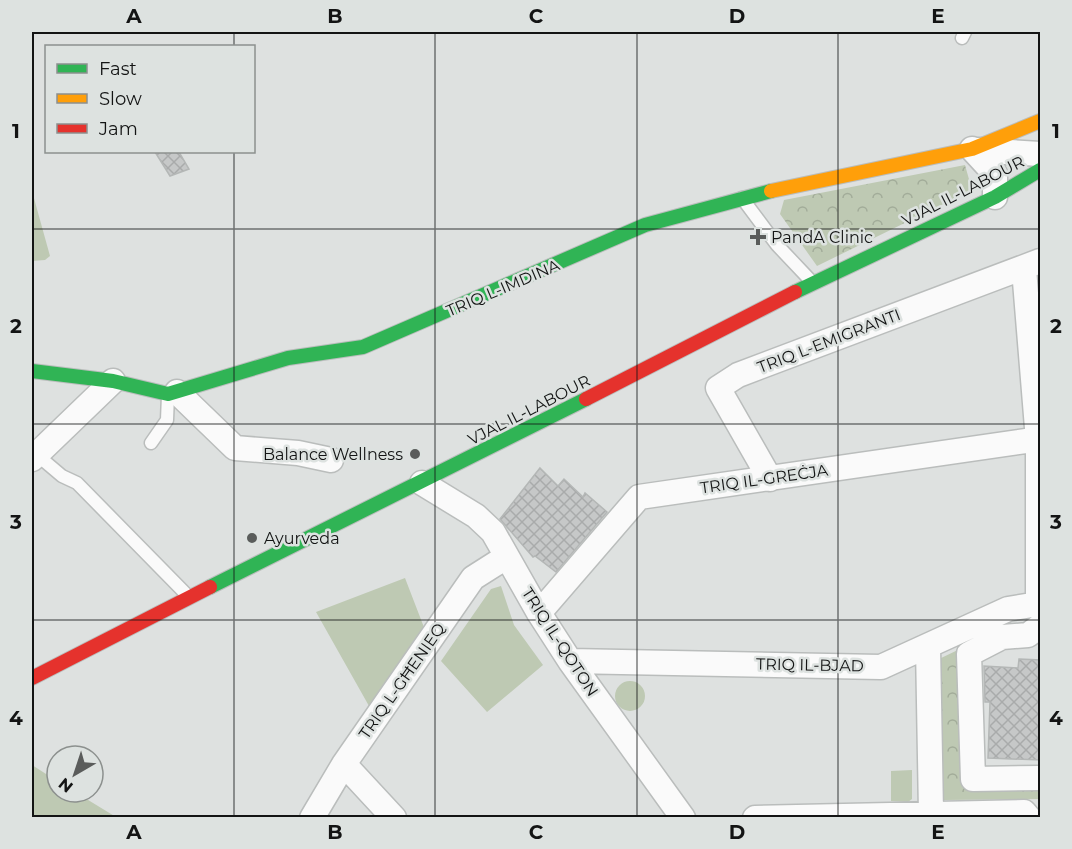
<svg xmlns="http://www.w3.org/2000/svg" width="1072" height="849" font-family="Montserrat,sans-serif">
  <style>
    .green { fill: #bec9b3 }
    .park { fill: url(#park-crowns) }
    .building { fill: url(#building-cross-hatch); stroke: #b4b7b6; stroke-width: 1.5 }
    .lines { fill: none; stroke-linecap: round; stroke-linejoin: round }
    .lane-casing { stroke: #babdbc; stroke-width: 15 }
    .street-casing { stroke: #babdbc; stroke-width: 27 }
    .fast-casing { stroke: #babdbc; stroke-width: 16 }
    .slow-casing { stroke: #babdbc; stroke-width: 16 }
    .jam-casing { stroke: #babdbc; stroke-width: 16 }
    .lane { stroke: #fafafa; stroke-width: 12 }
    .street { stroke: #fafafa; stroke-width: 24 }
    .fast { stroke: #30b455; stroke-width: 14 }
    .slow { stroke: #ff9f0a; stroke-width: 14 }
    .jam { stroke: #e5322d; stroke-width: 14 }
    .grid { fill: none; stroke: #131414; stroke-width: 1.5; stroke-opacity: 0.55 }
    .poi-dot { fill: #5a5c5b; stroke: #dde2e0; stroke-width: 2 }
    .labels { text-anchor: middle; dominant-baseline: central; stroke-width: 5; stroke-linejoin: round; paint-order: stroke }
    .street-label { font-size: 16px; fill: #131414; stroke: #dde2e0 }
    .poi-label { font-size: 16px; fill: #131414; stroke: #dde2e0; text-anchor: start }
    .neatline { fill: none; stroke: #131414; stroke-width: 2 }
    .grid-label { font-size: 20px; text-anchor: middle; font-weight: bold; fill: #131414 }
  </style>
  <defs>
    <pattern id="park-crowns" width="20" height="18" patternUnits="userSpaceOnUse" patternTransform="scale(1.5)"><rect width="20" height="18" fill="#bec9b3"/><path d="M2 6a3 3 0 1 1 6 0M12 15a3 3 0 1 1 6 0" fill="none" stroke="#a2ac99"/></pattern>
    <pattern id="building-cross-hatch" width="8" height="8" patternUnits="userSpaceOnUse" patternTransform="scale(1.5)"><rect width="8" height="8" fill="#c6c8c8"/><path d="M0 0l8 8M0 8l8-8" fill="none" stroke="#a9abab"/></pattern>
  </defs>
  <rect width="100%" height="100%" fill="#dee1e0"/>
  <!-- green -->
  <path class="green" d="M32 191 50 256 45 260 32 261Z
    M405 578 425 630 369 706 316 612Z
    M501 586 514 625 543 665 487 712 441 661 491 589Z
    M615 696a15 15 0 1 1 30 0a15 15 0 1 1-30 0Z
    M32 765 57 781V792H75L116 817H32Z
    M912 770V799L908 802 891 801V771Z"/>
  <!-- park -->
  <path class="park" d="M965 165 972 190 817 266 780 214 784 200Z
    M962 648 964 784 1040 785V799L944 800 939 659Z"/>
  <!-- building -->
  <path class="building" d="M155 152H179L189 169 170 176Z
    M540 468 558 486 564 479 583 497 585 493 607 512 556 572 535 556 533 557 500 519Z
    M1019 659 1041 660V760L988 758 990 702H985L984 666 1018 668Z"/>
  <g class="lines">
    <defs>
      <path id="lane" d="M962 38 965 32
        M742 198 777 245 812 282
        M151 443 167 420 168 395
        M36 454 62 476 77 483 188 596"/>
      <path id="street" d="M972 149 995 174V197
        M978 150 1040 154
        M1024 269 1038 440V604L1040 608
        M177 392 235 448 298 453 331 460
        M32 459 113 381
        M770 479 718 388 738 375 1040 261
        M422 483 476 516 493 532 539 613 570 661 683 818
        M539 613 639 497 1040 439
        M1040 626 1028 635 1002 637 969 654 973 779 1040 778
        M928 646 931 813
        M570 661 881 667 1008 609 1038 604
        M344 764 394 818
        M312 818 344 764 473 578 506 557
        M755 818 1024 812 1029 818"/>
      <path id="fast" d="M795 292 995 197 1040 170
        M32 371 113 381 168 394 288 358 363 347 645 225 771 191
        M210 587 586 399"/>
      <path id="slow" d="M771 191 972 149 1040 121"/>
      <path id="jam" d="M586 399 795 292
        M32 678 210 587"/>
    </defs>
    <!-- lane casing -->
    <use href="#lane" class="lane-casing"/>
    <!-- street casing -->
    <use href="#street" class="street-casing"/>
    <!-- fast casing -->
    <use href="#fast" class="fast-casing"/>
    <!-- slow casing -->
    <use href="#slow" class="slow-casing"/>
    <!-- jam casing -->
    <use href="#jam" class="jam-casing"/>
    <!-- lane -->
    <use href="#lane" class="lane"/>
    <!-- street -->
    <use href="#street" class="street"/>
    <!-- fast -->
    <use href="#fast" class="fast"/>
    <!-- slow -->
    <use href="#slow" class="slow"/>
    <!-- jam -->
    <use href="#jam" class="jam"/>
  </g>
  <!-- grid -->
  <path class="grid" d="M234 32V46M435 32V818M637 32V818M838 32V818M234 152V818M32 229H1040M32 424H1040M32 620H1040"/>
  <!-- markers -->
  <g class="poi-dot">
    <path d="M755 228h6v6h6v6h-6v6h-6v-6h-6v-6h6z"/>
    <circle cx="415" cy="454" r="6"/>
    <circle cx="252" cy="538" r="6"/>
  </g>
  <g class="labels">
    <!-- street labels -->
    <g class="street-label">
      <text transform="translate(963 191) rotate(-27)">VJAL IL-LABOUR</text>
      <text transform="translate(503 288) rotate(-23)">TRIQ L-IMDINA</text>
      <text transform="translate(829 341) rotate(-21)">TRIQ L-EMIGRANTI</text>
      <text transform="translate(529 410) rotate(-27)">VJAL IL-LABOUR</text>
      <text transform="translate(764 479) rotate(-8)">TRIQ IL-GREĊJA</text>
      <text transform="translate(560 642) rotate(57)">TRIQ IL-QOTON</text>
      <text transform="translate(810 665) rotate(1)">TRIQ IL-BJAD</text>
      <text transform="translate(402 681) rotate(-55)">TRIQ L-GĦENIEQ</text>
    </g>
    <!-- poi labels -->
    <g class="poi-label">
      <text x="771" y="237">PandA Clinic</text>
      <text x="403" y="454" text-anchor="end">Balance Wellness</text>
      <text x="264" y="538">Ayurveda</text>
    </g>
  </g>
  <!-- border -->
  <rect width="1072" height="849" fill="none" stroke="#dde2e0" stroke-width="66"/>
  <!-- legend -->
  <rect x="45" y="45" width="210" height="108" fill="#dde2e0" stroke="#8c908e" stroke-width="1.5"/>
  <rect x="57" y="64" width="30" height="9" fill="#30b455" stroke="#8c908e" stroke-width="1.5"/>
  <text x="99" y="75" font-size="18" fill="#131414">Fast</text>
  <rect x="57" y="94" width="30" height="9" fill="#ff9f0a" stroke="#8c908e" stroke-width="1.5"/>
  <text x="99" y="105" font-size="18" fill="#131414">Slow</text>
  <rect x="57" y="124" width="30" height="9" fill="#e5322d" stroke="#8c908e" stroke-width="1.5"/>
  <text x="99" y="135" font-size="18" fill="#131414">Jam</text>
  <!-- north arrow -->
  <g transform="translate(75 774) rotate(219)"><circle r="28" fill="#dde2e0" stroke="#8c908e" stroke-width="1.5"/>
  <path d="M0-4.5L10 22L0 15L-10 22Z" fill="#5a5c5b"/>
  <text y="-9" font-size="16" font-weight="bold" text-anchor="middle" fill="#131414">N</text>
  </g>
  <rect x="33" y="33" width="1006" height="783" class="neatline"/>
  <g class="grid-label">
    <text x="134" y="23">A</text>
    <text x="335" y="23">B</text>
    <text x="536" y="23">C</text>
    <text x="737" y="23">D</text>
    <text x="938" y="23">E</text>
    <text x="16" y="138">1</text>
    <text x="1056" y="138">1</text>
    <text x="16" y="333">2</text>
    <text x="1056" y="333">2</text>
    <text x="16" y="529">3</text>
    <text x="1056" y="529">3</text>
    <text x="16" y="725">4</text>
    <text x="1056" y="725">4</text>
    <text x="134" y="839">A</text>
    <text x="335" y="839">B</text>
    <text x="536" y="839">C</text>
    <text x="737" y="839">D</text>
    <text x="938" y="839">E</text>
  </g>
</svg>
